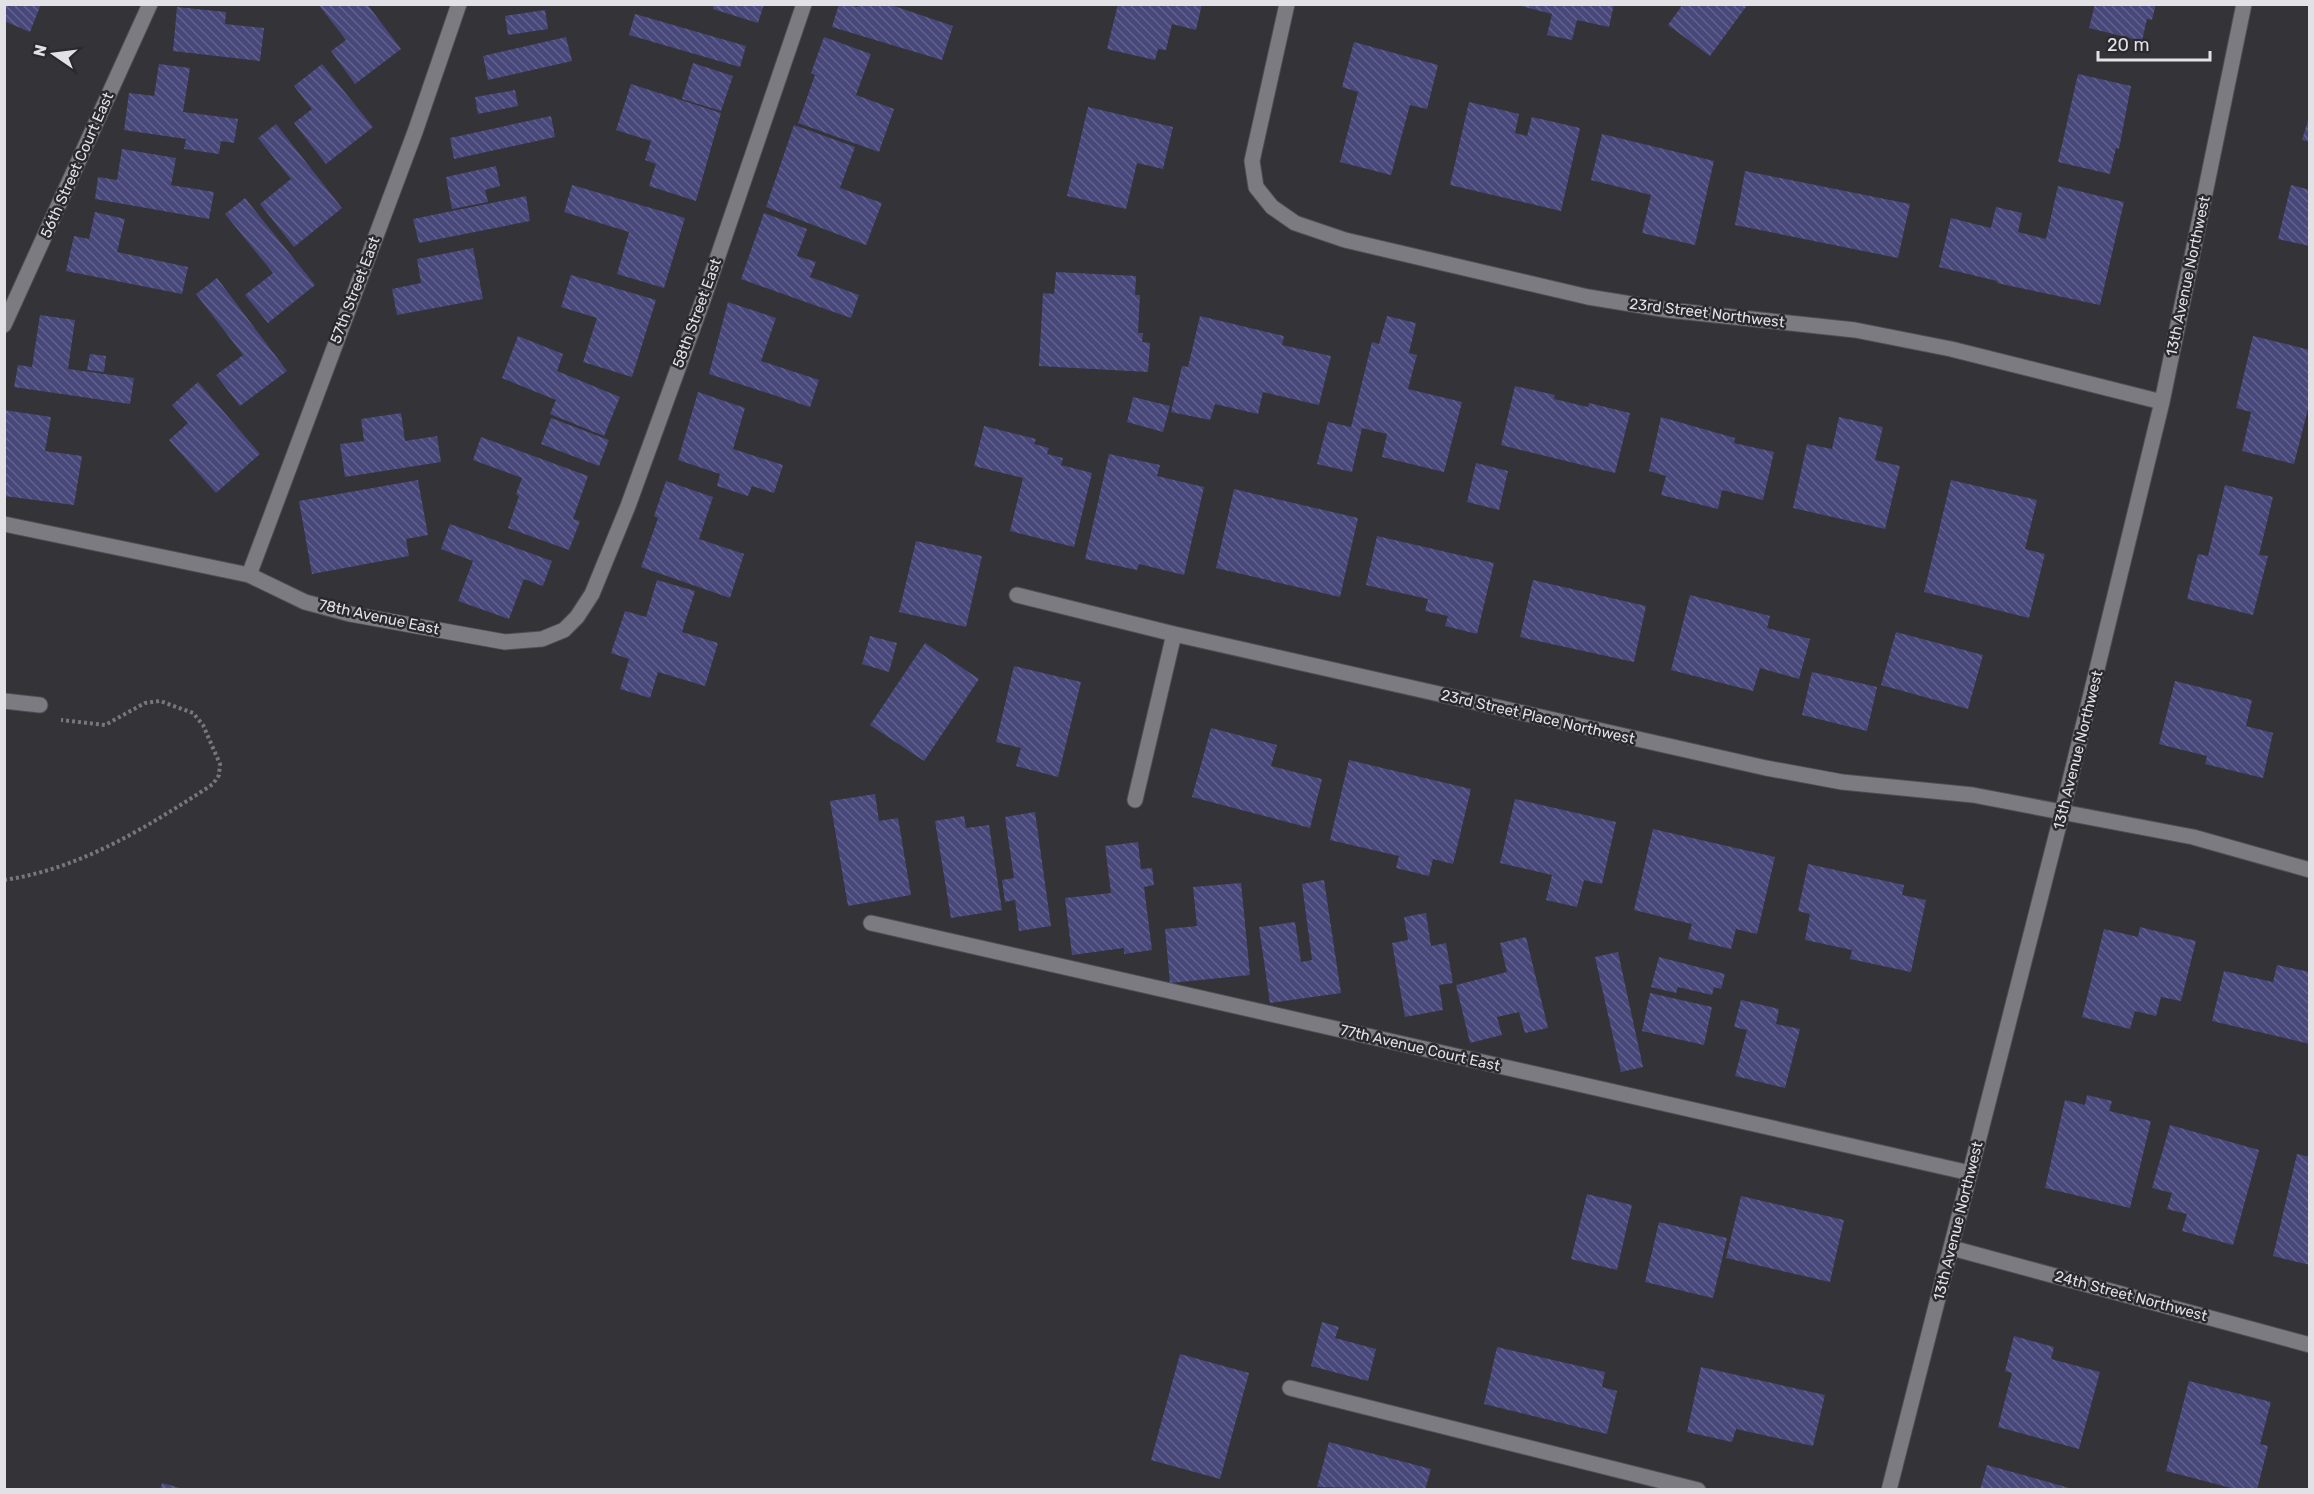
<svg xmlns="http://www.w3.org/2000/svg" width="2314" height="1494" font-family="Rubik,sans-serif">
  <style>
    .building { fill: url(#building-back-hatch) }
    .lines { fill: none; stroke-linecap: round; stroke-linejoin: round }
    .service-casing { stroke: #4f4f53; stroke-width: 17 }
    .minor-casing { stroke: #4f4f53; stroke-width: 17 }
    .path { stroke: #77777c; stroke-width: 4; stroke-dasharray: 3 3; stroke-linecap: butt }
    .service { stroke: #7b7b81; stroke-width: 15 }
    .minor { stroke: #7b7b81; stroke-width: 15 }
    .labels { text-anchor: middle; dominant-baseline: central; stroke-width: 5; stroke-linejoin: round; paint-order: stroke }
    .street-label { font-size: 15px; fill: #e2e2e6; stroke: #29292e }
  </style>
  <defs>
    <pattern id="building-back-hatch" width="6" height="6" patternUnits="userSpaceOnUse" patternTransform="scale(1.5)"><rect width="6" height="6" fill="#484779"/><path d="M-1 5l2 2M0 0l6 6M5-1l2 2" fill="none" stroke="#62618c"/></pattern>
  </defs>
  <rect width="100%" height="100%" fill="#333338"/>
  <!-- building -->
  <path class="building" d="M4 4H41L30 32 4 21Z
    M318 4H367L401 49 355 84 331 51 346 40Z
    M714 4H764L758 23 713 9Z
    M839 4 858 7 859 4H888L953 26 942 60 832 27Z
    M1118 4H1202L1196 30 1172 24 1166 50 1158 49 1155 60 1107 49Z
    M1514 4H1614L1609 27 1577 20 1572 40 1547 35 1552 14Z
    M1683 4H1748L1710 56 1668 25Z
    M2095 4H2156L2152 20 2147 19 2142 41 2089 28Z
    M177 7 226 12 225 24 264 28 260 61 173 51Z
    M545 10 548 29 508 35 505 16Z
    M635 14 746 46 740 67 629 35Z
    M566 37 572 61 488 80 483 56Z
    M824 37 871 54 856 95 894 109 879 152 798 123 815 75 811 73Z
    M1354 42 1438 65 1427 109 1410 105 1391 175 1340 162 1358 92 1342 87Z
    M693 63 733 76 721 111 682 99Z
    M159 64 190 68 183 112 238 119 234 143 221 141 219 154 184 149 186 139 124 130 129 93 154 96Z
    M322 64 373 127 326 164 294 123 312 109 294 86Z
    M2078 74 2131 86 2119 149 2116 148 2110 174 2058 162Z
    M631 84 721 113 696 201 649 186 656 164 645 160 651 141 616 130Z
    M515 90 518 106 478 114 475 97Z
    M1469 102 1519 114 1515 133 1527 136 1532 117 1580 128 1561 211 1450 185Z
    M1088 107 1173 127 1163 169 1137 163 1126 209 1067 196Z
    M2310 114V142L2302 140Z
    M551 116 555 137 454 159 450 138Z
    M276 124 342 208 294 247 260 204 291 179 258 138Z
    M794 125 855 147 840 188 882 203 866 245 766 207Z
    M1602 134 1714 161 1695 245 1642 233 1651 195 1591 180Z
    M122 149 176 158 171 185 214 192 209 219 95 199 98 177 117 180Z
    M496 166 500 186 485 190 488 202 452 209 446 177Z
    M1745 171 1910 204 1898 258 1735 225Z
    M572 185 685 218 664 288 617 274 629 232 564 212Z
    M2291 185 2310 190V246L2278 239Z
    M2058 186 2124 202 2100 305 1997 283V281L1939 267 1951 218 1991 228 1996 207 2022 213 2018 232 2046 239Z
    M526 196 530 221 419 243 413 219Z
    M245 198 315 285 268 323 245 295 273 273 225 214Z
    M95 212 125 219 117 252 188 267 182 294 66 271 74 236 89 239Z
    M764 213 807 229 797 256 816 262 810 277 859 295 851 318 741 279Z
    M473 248 483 299 397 315 392 289 421 283 417 259Z
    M1056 272 1136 276 1135 295H1140L1138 333H1143L1142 342 1150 343 1148 372 1039 366 1043 293 1054 294Z
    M571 275 656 300 632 377 583 362 597 318 561 307Z
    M217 278 287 371 240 406 216 375 243 355 196 294Z
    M728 302 776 318 761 361 819 380 810 407 709 374Z
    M40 315 75 320 68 369 134 378 130 404 14 387 18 365 32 367Z
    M1200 316 1284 336 1282 345 1331 356 1319 405 1263 392 1258 414 1215 404 1210 420 1171 412 1182 366 1188 367Z
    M1387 316 1416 323 1409 353 1417 355 1408 389 1462 402 1444 472 1382 457 1387 434 1362 428 1352 472 1317 464 1328 422 1351 427 1372 342 1379 344Z
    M518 336 563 354 557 371 620 397 604 436 550 414 556 400 502 378Z
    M2253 336 2310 350V401L2294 464 2242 451 2251 412 2236 408Z
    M90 354 106 356 104 372 87 370Z
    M198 382 260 454 216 493 169 440 188 423 172 405Z
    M1515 386 1555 395 1554 399 1588 407 1589 403 1630 413 1615 473 1501 445Z
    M698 392 745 408 733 449 783 465 774 493 752 486 748 496 717 486 720 474 678 460Z
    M1133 397 1170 406 1163 432 1127 422Z
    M4 410 51 417 45 451 82 456 74 505 4 496Z
    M401 413 405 441 437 436 441 462 345 477 340 444 364 441 361 419Z
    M1661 417 1735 438 1734 443 1774 452 1763 500 1722 490 1718 509 1661 495 1666 476 1649 471Z
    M1839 417 1883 427 1875 460 1900 466 1885 529 1793 508 1807 444 1832 449Z
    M551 418 609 440 599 466 541 444Z
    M984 426 1036 439 1034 444 1049 448 1047 454 1063 458 1061 465 1092 473 1074 547 1010 531 1023 478 974 466Z
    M481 437 588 476 573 519 580 521 569 550 508 528 519 496 516 494 522 478 473 460Z
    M1109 454 1160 465 1157 476 1204 487 1184 575 1139 564 1137 570 1085 559Z
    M1476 463 1508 471 1499 510 1467 502Z
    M418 480 428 535 406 539 409 556 312 574 299 501Z
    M1951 480 2037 500 2025 549 2045 554 2029 618 1924 592Z
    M666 481 713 497 699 539 744 554 730 598 641 567 658 518 654 516Z
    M2225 485 2273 497 2259 555 2268 556 2253 615 2187 599 2198 554 2208 556Z
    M1234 489 1358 518 1340 597 1216 568Z
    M450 524 552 561 543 586 524 579 509 619 458 601 473 561 441 549Z
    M1377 536 1494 563 1477 634 1445 626 1448 616 1425 611 1428 599 1366 585Z
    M916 541 982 556 966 627 899 612Z
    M657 580 695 591 682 632 718 643 705 686 658 672 650 698 620 689 629 659 611 653 625 611 646 617Z
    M1533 580 1646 606 1634 662 1520 637Z
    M1690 595 1770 616 1767 628 1810 639 1799 679 1760 668 1753 691 1671 670Z
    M1896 632 1983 655 1968 709 1881 685Z
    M870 636 897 643 889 672 862 664Z
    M925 643 979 679 924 761 870 725Z
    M1014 666 1081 682 1058 777 1016 766 1021 748 996 742Z
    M1812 672 1877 687 1867 731 1802 715Z
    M2175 681 2252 700 2246 726 2273 733 2263 778 2205 764 2207 756 2159 744Z
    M1211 728 1277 745 1271 766 1322 779 1310 828 1192 797Z
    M1349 760 1471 789 1453 864 1433 859 1429 876 1396 868 1399 856 1330 840Z
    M875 794 879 821 898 818 911 895 848 906 830 801Z
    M1515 799 1616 822 1602 884 1584 880 1577 907 1546 900 1552 875 1500 863Z
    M1035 812 1051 926 1019 931 1015 900 1005 902 1002 880 1014 878 1005 817Z
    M964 816 966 828 989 825 1002 910 951 918 935 821Z
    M1653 829 1775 857 1757 934 1736 929 1731 949 1688 939 1692 924 1634 910Z
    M1138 842 1141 869 1152 868 1154 885 1144 887 1152 950 1124 954V948L1072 955 1065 898 1111 893 1105 846Z
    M1808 864 1904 885 1902 895 1926 900 1911 972 1850 959 1852 950 1805 940 1810 914 1798 911Z
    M1324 880 1341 993 1270 1003 1259 927 1295 922 1301 962 1312 960 1302 884Z
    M1241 883 1250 975 1170 983 1165 929 1197 926 1193 887Z
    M1426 913 1431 946 1446 943 1453 983 1439 985 1443 1010 1405 1017 1392 943 1408 940 1404 917Z
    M2140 927 2196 941 2181 1001 2161 997 2156 1016 2135 1011 2130 1029 2082 1017 2104 929 2138 937Z
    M1526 937 1548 1028 1525 1033 1519 1012 1497 1017 1502 1035 1470 1043 1456 985 1507 972 1500 943Z
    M1618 952 1643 1067 1621 1072 1595 957Z
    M1659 957 1725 974 1721 989 1714 987 1712 995 1678 987 1676 993 1651 987Z
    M2277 965 2310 972V1044L2212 1021 2224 971 2273 982Z
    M1650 993 1712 1007 1704 1045 1642 1031Z
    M1741 1000 1779 1009 1776 1024 1800 1029 1785 1088 1735 1076 1747 1030 1734 1027Z
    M2087 1095 2112 1101 2109 1111 2151 1121 2130 1208 2045 1188 2065 1100 2085 1105Z
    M2170 1125 2259 1150 2233 1245 2182 1231 2187 1214 2167 1209 2172 1193 2152 1188Z
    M2297 1154 2310 1157V1265L2273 1256Z
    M1587 1194 1632 1205 1617 1270 1571 1259Z
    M1741 1196 1844 1220 1830 1282 1726 1258Z
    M1659 1222 1727 1238 1713 1298 1645 1282Z
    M1322 1322 1339 1327 1335 1338 1376 1349 1368 1381 1311 1366Z
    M2014 1336 2054 1347 2051 1359 2100 1372 2079 1449 1998 1427 2012 1373 2005 1371Z
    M1497 1347 1605 1372 1602 1387 1617 1391 1607 1434 1484 1404Z
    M1180 1354 1249 1373 1220 1479 1151 1460Z
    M1701 1367 1825 1395 1813 1446 1736 1429 1732 1442 1687 1432Z
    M2189 1381 2271 1402 2260 1444 2268 1446 2257 1490H2239L2166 1471Z
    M1329 1442 1431 1469 1425 1490 1317 1487Z
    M1987 1465 2073 1489V1490H1980Z
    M162 1483 184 1489V1490H160Z"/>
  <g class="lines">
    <defs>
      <path id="service" d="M4 701 40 705
        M1290 1388 1698 1490"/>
      <path id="minor" d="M1287 4 1252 161 1256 187 1272 207 1295 223 1345 240 1588 297 1668 310 1855 330 1951 349 2162 402
        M4 325 150 4
        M4 524 249 575 305 602 350 614 505 642 542 639 564 630 577 617 592 594 628 506 703 300 804 4
        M249 575 415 132 459 4
        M1017 595 1174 634 1766 768 1842 782 1973 795 2193 837 2310 870
        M1135 800 1174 634
        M871 923 1970 1173
        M1952 1248 2310 1345
        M1889 1490 2062 813 2162 402 2244 4"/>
    </defs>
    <!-- service casing -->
    <use href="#service" class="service-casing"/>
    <!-- minor casing -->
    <use href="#minor" class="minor-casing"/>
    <!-- path -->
    <path class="path" d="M4 880C79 869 142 830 204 790L213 784 219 775 220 764 203 725 193 713 160 701 145 703 105 725 61 720"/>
    <!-- service -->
    <use href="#service" class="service"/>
    <!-- minor -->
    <use href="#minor" class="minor"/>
  </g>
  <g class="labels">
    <!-- street labels -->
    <g class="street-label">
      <text transform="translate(77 165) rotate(-66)">56th Street Court East</text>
      <text transform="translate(2188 276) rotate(-78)">13th Avenue Northwest</text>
      <text transform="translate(355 290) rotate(-69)">57th Street East</text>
      <text transform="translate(697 313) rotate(-70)">58th Street East</text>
      <text transform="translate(1707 313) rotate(7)">23rd Street Northwest</text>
      <text transform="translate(379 617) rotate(12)">78th Avenue East</text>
      <text transform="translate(1538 717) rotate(13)">23rd Street Place Northwest</text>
      <text transform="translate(2078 750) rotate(-76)">13th Avenue Northwest</text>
      <text transform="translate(1420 1048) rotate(13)">77th Avenue Court East</text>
      <text transform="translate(1958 1221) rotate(-76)">13th Avenue Northwest</text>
      <text transform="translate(2131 1296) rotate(15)">24th Street Northwest</text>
    </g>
  </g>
  <!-- border -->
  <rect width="2314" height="1494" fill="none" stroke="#e2e2e6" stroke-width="12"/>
  <!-- north arrow -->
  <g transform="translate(54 54) rotate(284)" stroke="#29292e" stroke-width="4.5" paint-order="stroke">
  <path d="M0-4.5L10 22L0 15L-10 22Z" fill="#e2e2e6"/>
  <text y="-9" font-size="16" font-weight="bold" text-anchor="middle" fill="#e2e2e6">N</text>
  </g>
  <!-- scale -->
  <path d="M2098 51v9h112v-9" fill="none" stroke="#e2e2e6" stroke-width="3"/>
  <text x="2107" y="51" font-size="18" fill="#e2e2e6" stroke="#29292e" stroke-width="4.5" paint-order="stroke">20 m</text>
</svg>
